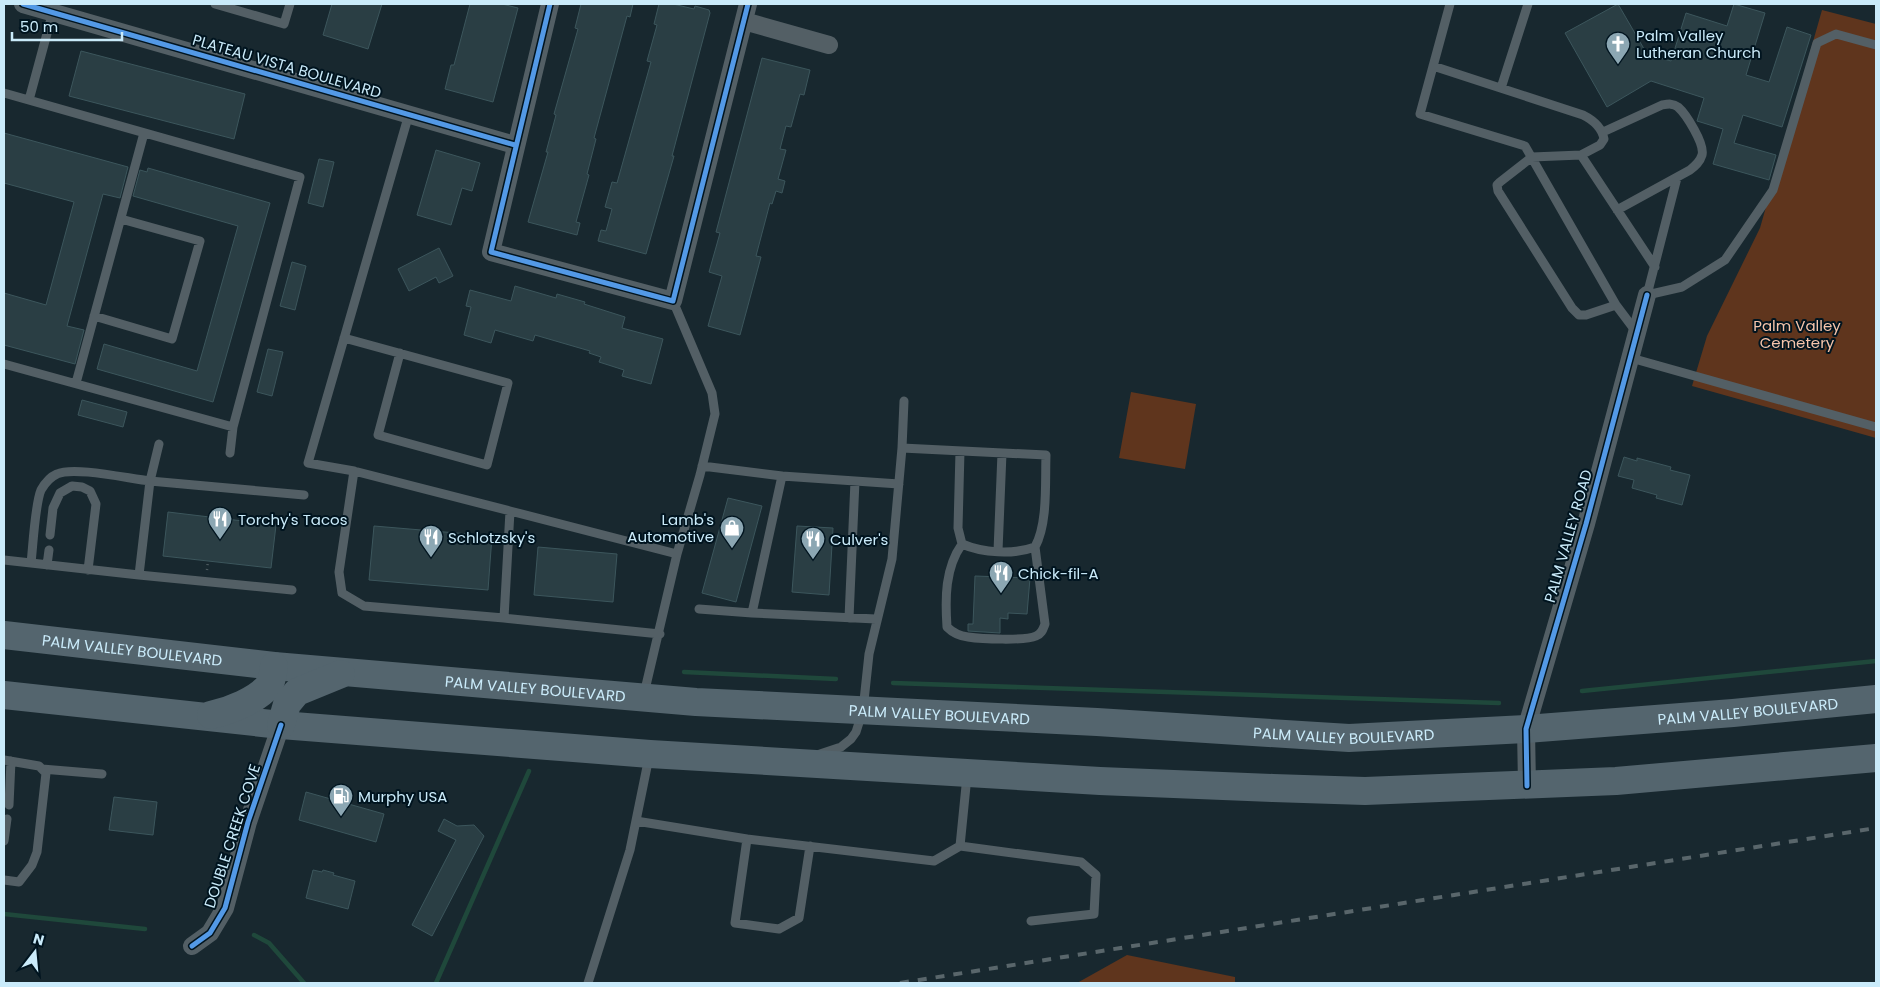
<svg xmlns="http://www.w3.org/2000/svg" width="1880" height="987" font-family="Poppins,sans-serif">
  <style>
    .green { fill: #5f351d }
    .lines { fill: none; stroke-linecap: round; stroke-linejoin: round }
    .stream { stroke: #1f483b; stroke-width: 4.5 }
    .building { fill: #2a3e44; stroke: #3c565c }
    .path { stroke: #515e63; stroke-width: 2.5; stroke-dasharray: 1 4; stroke-linecap: butt }
    .lane { stroke: #535f65; stroke-width: 9 }
    .street { stroke: #535f65; stroke-width: 18 }
    .highway { stroke: #54656e; stroke-width: 28 }
    .rail { stroke: #59666b; stroke-width: 4; stroke-dasharray: 9 9; stroke-linecap: butt }
    .cycleway-casing { stroke: #00141f; stroke-width: 8 }
    .cycleway { stroke: #5399e6; stroke-width: 5 }
    .labels { text-anchor: middle; dominant-baseline: central; stroke-width: 4; stroke-linejoin: round; paint-order: stroke }
    .poi-label { font-size: 15px; fill: #caebfa; stroke: #00141f; text-anchor: start }
    .street-label { font-size: 15px; fill: #caebfa; stroke: #00141f }
    .park-label { font-size: 15px; fill: #f7c5ab; stroke: #00141f }
  </style>
  <rect width="100%" height="100%" fill="#18282f"/>
  <!-- green -->
  <path class="green" d="M1822 10 1876 24V438L1692 386 1707 336 1760 228Z
    M1131 392 1196 404 1185 469 1119 458Z
    M1127 955 1235 977V983H1077Z"/>
  <g class="lines">
    <!-- stream -->
    <path class="stream" d="M684 672 836 679
      M893 683 1499 703
      M1582 691 1876 661
      M4 914 145 929
      M254 935 269 943 304 983
      M436 983 529 771"/>
  </g>
  <!-- building -->
  <path class="building" d="M332 4H382L368 49 323 35Z
    M470 4H502L518 8 493 102 445 89 451 65H454Z
    M581 4H633L630 17 627 16 594 138 596 139 587 174 589 175 576 222 580 223 577 235 528 222 548 152H546L556 115 554 114 578 29 575 28Z
    M659 4H673L694 9 695 6 709 10 710 13 672 156H674L646 254 598 241 601 230 606 231 612 209 605 207 612 182 617 183 651 62 647 61 657 25 654 24Z
    M1618 4 1647 54 1671 61 1686 13 1727 26 1734 4 1765 13 1746 75 1769 82 1787 27 1811 35 1782 127 1743 115 1734 143 1776 155 1769 180 1713 164 1723 129 1697 121 1704 98 1651 81 1607 107 1565 33Z
    M81 51 245 94 234 139 69 96Z
    M762 58 810 70 804 95 800 94 791 127 786 126 780 149 786 150 778 179 785 181 782 193 776 191 772 204 770 203 756 256 761 257 740 335 708 326 722 276 709 272 720 233 716 232Z
    M4 133 128 167 120 198 103 194 67 326 84 330 75 364 4 345V293L46 305 74 202 4 183Z
    M436 150 480 163 472 191 462 188 451 225 417 215Z
    M319 159 334 162 323 207 308 203Z
    M148 168 270 203 213 402 97 369 104 344 197 371 238 226 133 196 140 170 147 172Z
    M439 248 453 276 439 283 436 277 409 291 398 269Z
    M292 262 306 266 295 310 280 306Z
    M515 286 556 298 557 294 585 302 584 304 625 317 622 328 663 339 651 384 622 376 624 370 599 362 601 357 589 353 590 351 535 335 533 341 495 330 491 343 464 335 471 307 466 306 470 290 511 301Z
    M268 349 283 352 272 396 257 392Z
    M82 400 127 412 123 427 78 415Z
    M1624 457 1637 461V458L1671 467 1670 470 1690 475 1682 505 1656 498 1657 495 1632 488 1634 480 1618 476Z
    M728 498 762 506 736 602 702 593Z
    M168 512 276 525 271 568 163 556Z
    M374 526 492 536 488 590 369 580Z
    M797 526 833 528 829 595 792 592Z
    M538 547 617 554 613 602 534 595Z
    M975 576 1030 578 1027 614 1008 613V619L1000 618V633L968 631V624H973Z
    M306 792 384 814 376 842 299 820Z
    M114 797 157 802 153 835 109 830Z
    M444 819 457 826 474 825 484 836 432 936 412 925 456 840 438 831Z
    M313 870 322 872 323 870 334 873 333 875 355 881 348 909 306 898Z"/>
  <g class="lines">
    <!-- path -->
    <path class="path" d="M207 570 208 561"/>
    <!-- lane -->
    <path class="lane" d="M215 4 284 24 290 4
      M1450 4 1420 114 1525 146 1616 305 1637 333
      M1433 66 1583 115C1593 120 1602 128 1604 139L1600 145 1581 155 1655 267
      M1501 88 1528 4
      M4 93 300 177 233 427 230 453
      M29 100 55 4
      M1603 132 1662 105C1668 104 1673 103 1678 107 1686 114 1705 144 1702 155 1700 162 1695 166 1690 170L1617 210
      M1581 155 1532 157 1500 182 1497 185 1498 191 1572 308 1579 315H1586L1616 305
      M1677 178 1647 295 1682 287 1725 260 1773 190 1817 43 1836 34 1876 45
      M94 316 172 339 200 241 121 219
      M344 338 508 383 487 465 378 435 400 353
      M1631 358 1876 427
      M4 364 233 427
      M76 383 144 133
      M902 448 1046 455C1045 483 1048 523 1035 547 1013 555 983 553 962 544L958 528 960 451
      M702 466 782 476
      M354 471 308 463 409 114
      M50 535 53 508 60 493 72 486 82 487 90 491 96 504 88 570
      M962 544C945 568 945 598 947 627 952 632 960 636 968 637 981 639 1025 641 1036 636 1042 634 1043 629 1045 624L1035 547
      M998 551 1002 453
      M4 560 139 575
      M31 563C33 546 35 504 41 490 45 483 50 477 57 474 74 466 130 479 150 481L159 444
      M47 565 49 550
      M292 590 139 575 150 481 304 495
      M699 609 752 613 782 476 899 484
      M752 613 876 619
      M504 618 364 606 342 593 339 572 354 471 510 511
      M849 618 855 481
      M660 634 504 618 510 511 677 554
      M644 694 677 554 700 475 715 414 712 393 673 301
      M820 754 841 747 851 739 856 732 863 710 869 654 892 559 902 448 904 401
      M4 760 39 766 46 773 37 852 32 865 19 882 4 880
      M42 769 102 774
      M9 805 11 761
      M636 821 747 839 735 923 779 929 799 918 810 846
      M747 839 934 861 960 846 1081 862 1096 875 1094 914 1031 921
      M4 841 7 819
      M960 846 967 776
      M588 983 630 850 649 757"/>
    <!-- street -->
    <path class="street" d="M23 4 515 145
      M550 4 491 252 673 301 748 4
      M744 21 829 45
      M1527 786 1526 729 1586 524 1647 295
      M192 946 210 933 225 908 248 822 281 725"/>
    <!-- highway -->
    <g class="highway">
      <path id="s1" d="M4 635 274 666 696 702 1097 722 1349 738 1526 729 1733 713 1876 699"/>
      <path d="M4 695 281 725 650 754 1100 781 1273 788 1365 791 1616 781 1876 758"/>
      <path d="M211 715C229 711 258 700 269 685 273 680 273 671 274 666"/>
      <path d="M281 725 287 704 297 692 341 674"/>
    </g>
    <!-- rail -->
    <path class="rail" d="M900 983 1876 828"/>
    <defs>
      <path id="cycleway" d="M23 4 515 145
        M550 4 491 252 673 301 748 4
        M1527 786 1526 729 1586 524 1647 295
        M192 946 210 933 225 908 248 822 281 725"/>
    </defs>
    <!-- cycleway casing -->
    <use href="#cycleway" class="cycleway-casing"/>
    <!-- cycleway -->
    <use href="#cycleway" class="cycleway"/>
  </g>
  <!-- icons -->
  <defs>
    <symbol id="church-pin" viewBox="-11 -11 22 30"><path d="M0 17L-7.5 6A9.5 9.5 0 1 1 7.5 6Z" fill="#8ca7b3" stroke="#00141f"/><path d="M-1.2-6h2.4v3.5h3.3v2.4h-3.3V6h-2.4V-.1h-3.3v-2.4h3.3Z" fill="#fff"/></symbol>
    <symbol id="restaurant-pin" viewBox="-11 -11 22 30"><path d="M0 17L-7.5 6A9.5 9.5 0 1 1 7.5 6Z" fill="#8ca7b3" stroke="#00141f"/><path d="M-5-6h1v4h1v-4h1v4h1v-4h1v5L-1.5 .5V6h-2V.5L-5-1ZM5-6V6H3V1.5H1.5Q1.5-4 5-6Z" fill="#fff"/></symbol>
    <symbol id="shop-pin" viewBox="-11 -11 22 30"><path d="M0 17L-7.5 6A9.5 9.5 0 1 1 7.5 6Z" fill="#8ca7b3" stroke="#00141f"/><path d="M-5-2.5h2.3a2.7 3.5 0 0 1 5.4 0H5L5.5 6h-11ZM-1.5-2.5h3a1.5 2.3 0 0 0-3 0Z" fill="#fff"/></symbol>
    <symbol id="fuel-pin" viewBox="-11 -11 22 30"><path d="M0 17L-7.5 6A9.5 9.5 0 1 1 7.5 6Z" fill="#8ca7b3" stroke="#00141f"/><path d="M-5.5-6h7V0h2V4h1.3V-2.5L3-4.5l.8-.8L6-3V5H2.5V1h-1V6h-7ZM-4.2-4.7v3.2H.2V-4.7Z" fill="#fff"/></symbol>
  </defs>
  <g fill-rule="evenodd">
    <use href="#church-pin" x="1604" y="30" width="28" height="38"/>
    <use href="#restaurant-pin" x="206" y="505" width="28" height="38"/>
    <use href="#shop-pin" x="718" y="514" width="28" height="38"/>
    <use href="#restaurant-pin" x="417" y="523" width="28" height="38"/>
    <use href="#restaurant-pin" x="799" y="525" width="28" height="38"/>
    <use href="#restaurant-pin" x="987" y="559" width="28" height="38"/>
    <use href="#fuel-pin" x="327" y="782" width="28" height="38"/>
  </g>
  <g class="labels">
    <!-- poi labels -->
    <g class="poi-label">
      <text x="1636" y="35">Palm Valley<tspan x="1636" dy="17">Lutheran Church</tspan></text>
      <text x="238" y="519">Torchy's Tacos</text>
      <text x="714" y="519" text-anchor="end">Lamb's<tspan x="714" dy="17">Automotive</tspan></text>
      <text x="448" y="537">Schlotzsky's</text>
      <text x="830" y="539">Culver's</text>
      <text x="1018" y="573">Chick-fil-A</text>
      <text x="358" y="796">Murphy USA</text>
    </g>
    <!-- street labels -->
    <g class="street-label">
      <text transform="translate(287 66) rotate(16)">PLATEAU VISTA BOULEVARD</text>
      <text transform="translate(1568 536) rotate(-74)">PALM VALLEY ROAD</text>
      <text stroke="none"><textPath href="#s1" startOffset="129">PALM VALLEY BOULEVARD</textPath></text>
      <text stroke="none"><textPath href="#s1" startOffset="534">PALM VALLEY BOULEVARD</textPath></text>
      <text stroke="none"><textPath href="#s1" startOffset="1749">PALM VALLEY BOULEVARD</textPath></text>
      <text stroke="none"><textPath href="#s1" startOffset="939">PALM VALLEY BOULEVARD</textPath></text>
      <text stroke="none"><textPath href="#s1" startOffset="1344">PALM VALLEY BOULEVARD</textPath></text>
      <text transform="translate(232 836) rotate(-72)">DOUBLE CREEK COVE</text>
    </g>
    <!-- park labels -->
    <g class="park-label">
      <text x="1797" y="325">Palm Valley<tspan x="1797" dy="17">Cemetery</tspan></text>
    </g>
  </g>
  <!-- border -->
  <rect width="1880" height="987" fill="none" stroke="#caebfa" stroke-width="10"/>
  <!-- north arrow -->
  <g transform="translate(35 952) rotate(16)" stroke="#00141f" stroke-width="4" paint-order="stroke">
  <path d="M0-4L9 19L0 12L-9 19Z" fill="#caebfa"/>
  <text y="-8" font-size="14" font-weight="bold" text-anchor="middle" fill="#caebfa">N</text>
  </g>
  <!-- scale -->
  <path d="M12 32v8h110v-8" fill="none" stroke="#caebfa" stroke-width="2.5"/>
  <text x="20" y="32" font-size="15" fill="#caebfa" stroke="#00141f" stroke-width="4" paint-order="stroke">50 m</text>
</svg>
